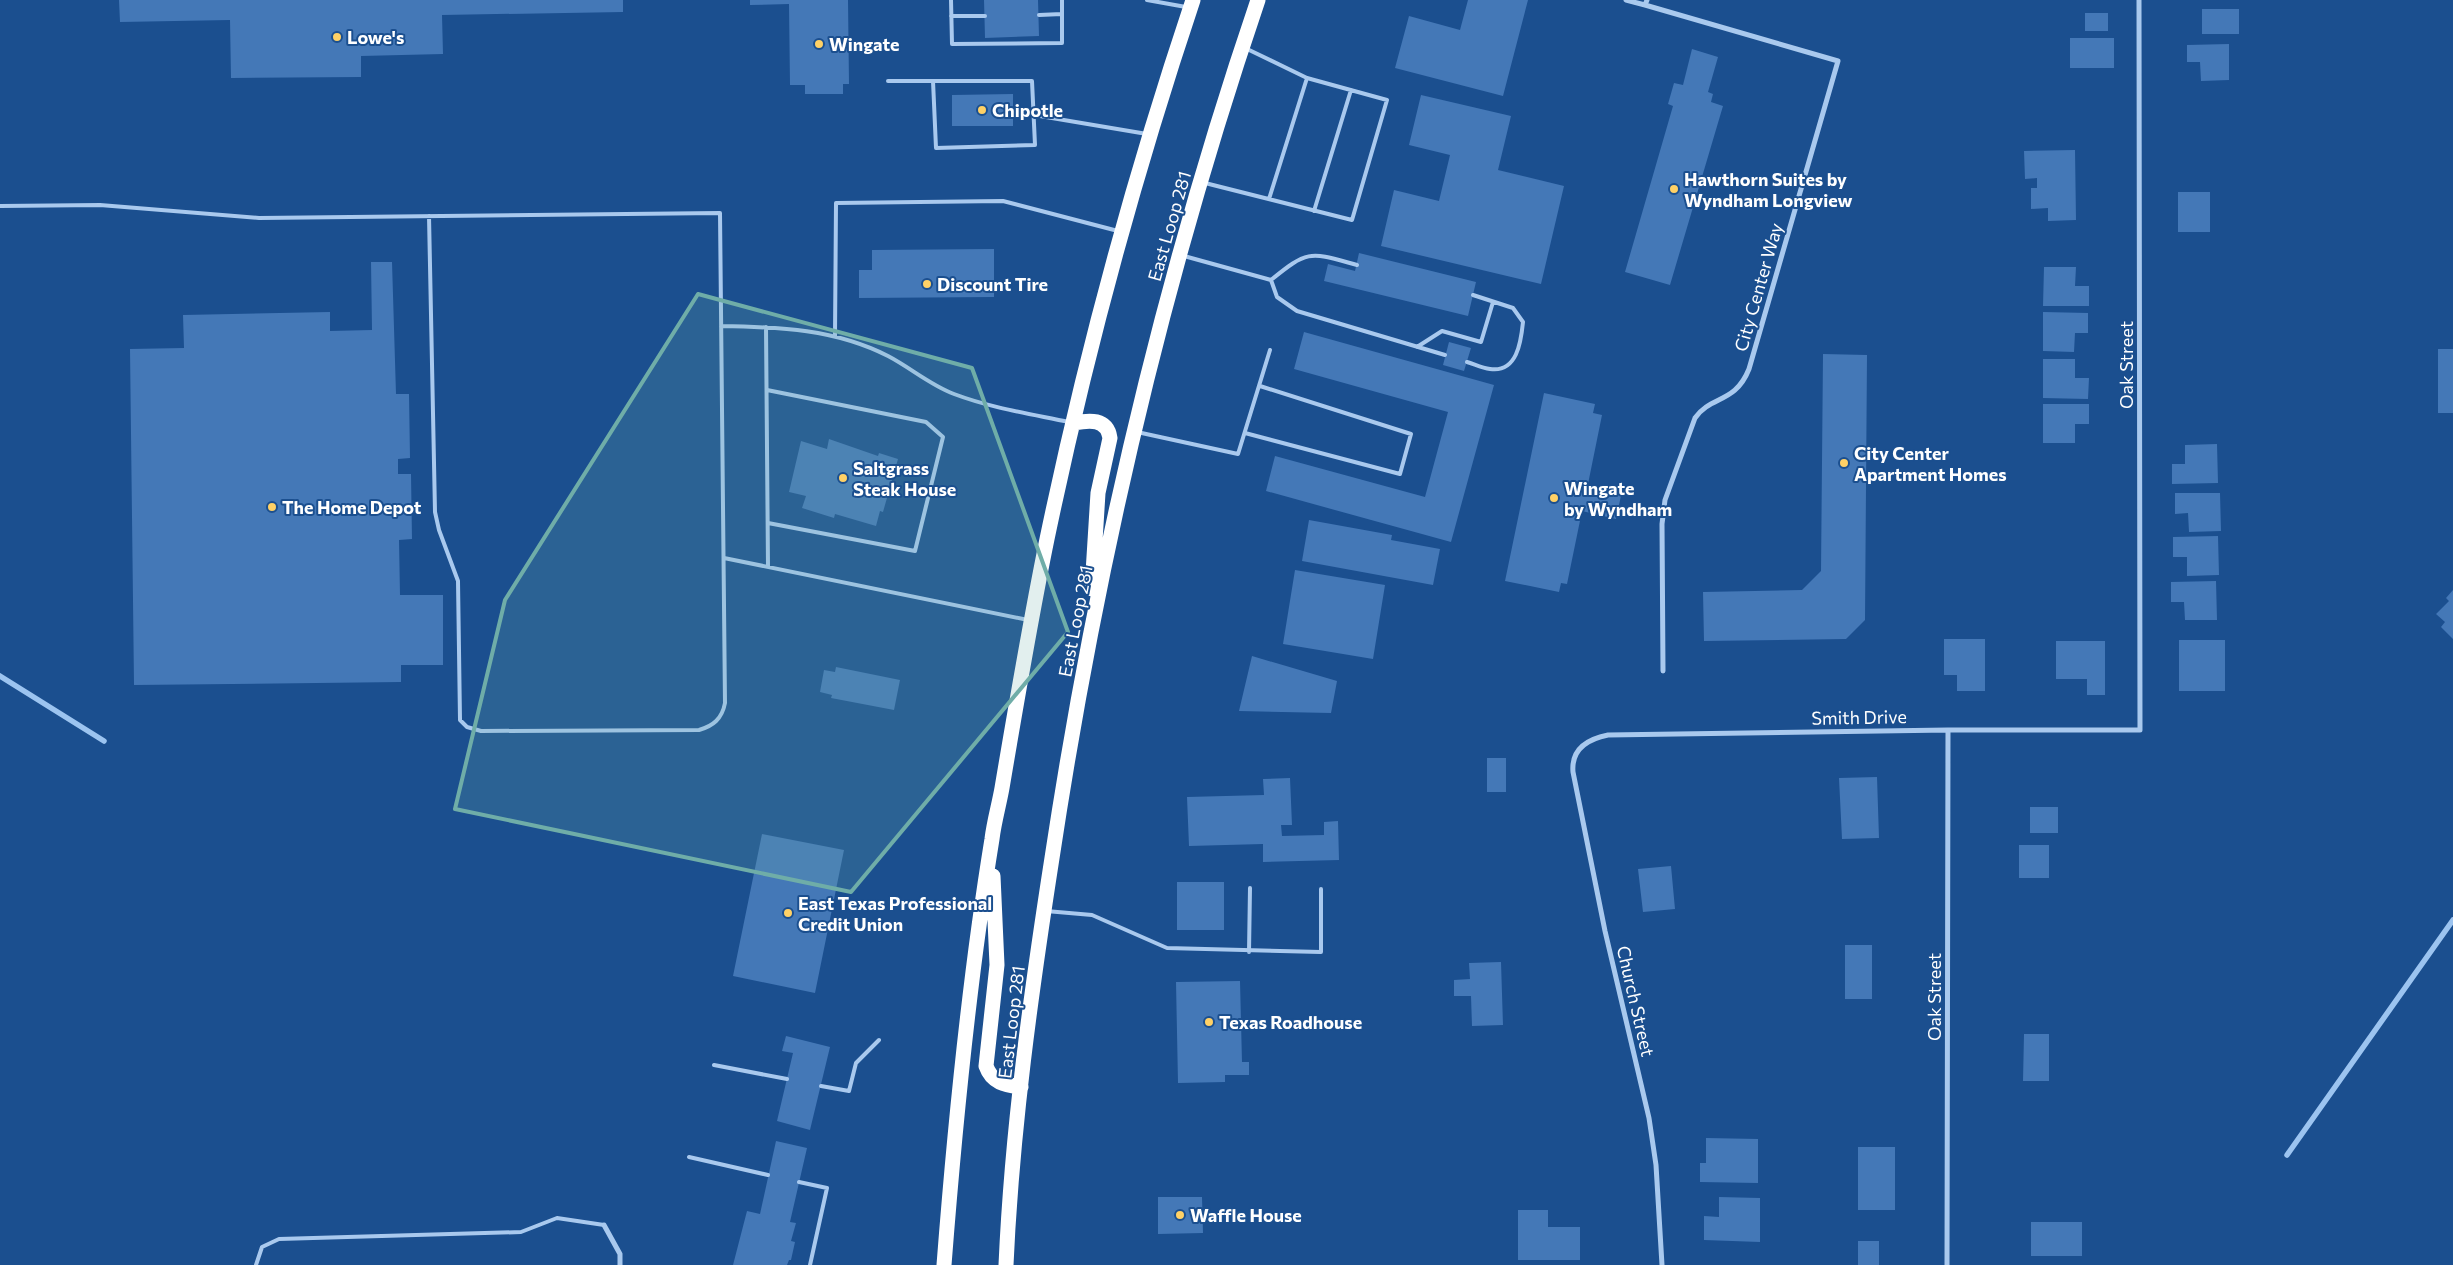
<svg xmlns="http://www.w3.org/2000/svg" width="2453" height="1265" font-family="Commissioner,sans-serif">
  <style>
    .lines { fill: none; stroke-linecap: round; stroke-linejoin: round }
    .stream { stroke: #9cc4f0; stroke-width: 5.5 }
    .building { fill: #4478b7 }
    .lane { stroke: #a9c9ee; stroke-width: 4 }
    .street { stroke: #a9c9ee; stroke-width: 5 }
    .highway { stroke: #fff; stroke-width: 15 }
    .marked { fill: #6fada8; fill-opacity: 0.2; stroke: #6fada8; stroke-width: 4; stroke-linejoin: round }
    .poi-dot { fill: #ffd166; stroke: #1b4f8f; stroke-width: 2 }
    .labels { text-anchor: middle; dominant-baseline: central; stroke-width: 4; stroke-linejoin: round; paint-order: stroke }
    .poi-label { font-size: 18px; font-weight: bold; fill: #fff; stroke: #1b4f8f; text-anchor: start }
    .street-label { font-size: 18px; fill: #fff; stroke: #1b4f8f }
  </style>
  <rect width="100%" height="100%" fill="#1b4f8f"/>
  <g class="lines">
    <!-- stream -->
    <path class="stream" d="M0 676 104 741
      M2287 1155 2453 920"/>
  </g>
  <!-- building -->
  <path class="building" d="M119 0H623V12L442 15 443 54 361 56V77L231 78 230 20 120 22Z
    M750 0H848L849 84H843V94H805V85H790L789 4 750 5Z
    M984 0H1038L1039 36 985 38Z
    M1468 0H1528L1503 96 1395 68 1409 16 1460 30Z
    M2202 9H2239V34H2202Z
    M2085 13H2108V31H2085Z
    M2070 38H2114V68H2070Z
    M2229 44V80L2201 81 2200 62H2187V45Z
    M1692 49 1718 57 1708 92 1713 94 1711 102 1723 106 1670 285 1625 272 1673 106 1668 104 1674 83 1683 85Z
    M1013 94V126H952V95Z
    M1421 95 1511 116 1498 170 1564 186 1541 284 1381 246 1394 190 1439 201 1450 155 1409 145Z
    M2075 150 2076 220 2048 221V208L2031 209V188H2037V178L2025 179 2024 151Z
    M2178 192H2210V232H2178Z
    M994 249V297L859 298V270H872V250Z
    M1359 253 1476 282 1468 316 1324 281 1328 264 1355 271Z
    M371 262H392L396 394H409L410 458 398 459V474H411L412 539 399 540 400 595H443V665H401V682L134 685 130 349 184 348 183 315 330 312V331L372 330Z
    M2044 267H2076L2075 286H2089V306H2043Z
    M2043 312 2088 313V333H2075L2074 352 2043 351Z
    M1304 332 1494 385 1451 542 1266 491 1275 456 1425 497 1448 412 1294 369Z
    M1449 342 1471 348 1464 371 1443 365Z
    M2438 349H2453V413H2438Z
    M1823 354 1867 355 1865 620 1846 639 1704 641 1703 592 1802 590 1821 571Z
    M2043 359H2075V378H2089L2088 399 2043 398Z
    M1544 393 1595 404 1593 413 1602 415 1588 484 1622 491 1616 519 1582 511 1567 584 1561 583 1559 592 1505 581Z
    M2043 404H2089V424H2075V443H2043Z
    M829 439 878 456 879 453 898 459 883 512 880 511 876 526 835 514 834 518 802 508 806 496 789 492 801 441 827 449Z
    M2217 444 2218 483 2172 484V464H2185V445Z
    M2175 493H2220L2221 531 2189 532 2188 513 2175 514Z
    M1309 520 1392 535 1391 540 1440 549 1433 585 1302 561Z
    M2218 536 2219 575 2187 576V557H2173V537Z
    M1295 570 1385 585 1373 659 1283 644Z
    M2216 581 2217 620H2185L2184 602H2171V582Z
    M2453 590V639L2441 627 2445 622 2436 614 2449 601 2446 598Z
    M1944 639H1985V691H1957V675H1944Z
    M2179 640H2225V691H2179Z
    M2056 641H2105V695H2087V679H2056Z
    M1252 656 1337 681 1331 713 1239 711Z
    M836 667 900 680 894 710 831 698 832 695 820 692 824 670 835 672Z
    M1487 758H1506V792H1487Z
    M1877 777 1879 838 1842 839 1839 778Z
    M1290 778 1292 825H1281L1282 836 1324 835V822L1338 821 1339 860 1263 862V844L1189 846 1187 797 1264 795 1263 779Z
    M2030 807H2058V833H2030Z
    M762 834 844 850 815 993 733 976Z
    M2019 845H2049V878H2019Z
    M1671 866 1675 909 1643 912 1638 869Z
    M1177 882H1224V930H1177Z
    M1845 945H1872V999H1845Z
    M1501 962 1503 1025 1472 1026 1471 996H1454V980L1470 979 1469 963Z
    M1240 981 1242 1062H1249V1075H1225V1082L1178 1083 1176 982Z
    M2024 1034H2049V1081H2023Z
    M786 1036 830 1047 810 1130 777 1121 793 1053 782 1051Z
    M1706 1138 1758 1139V1183L1700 1182V1163H1706Z
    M776 1141 807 1148 790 1222 796 1223 791 1241 795 1242 791 1260H789L787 1265H733L747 1211 760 1214Z
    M1858 1147H1895V1210H1858Z
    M1158 1197H1202L1203 1233 1158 1234Z
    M1719 1197 1760 1198V1242L1704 1240V1216L1719 1217Z
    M1518 1210H1548V1227H1580V1260H1518Z
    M2031 1222H2082V1256H2031Z
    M1858 1241H1879V1265H1858Z"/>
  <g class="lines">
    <!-- lane -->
    <path class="lane" d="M951 0 952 44 1062 43V0
      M1147 0 1186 7
      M1039 15 1062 14
      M951 16H985
      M1245 48 1307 78 1269 199
      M888 81H1032L1035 145 936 148 933 81
      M1034 115 1147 134
      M1205 183 1352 220 1387 100 1307 78
      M0 206 100 205 259 218 720 213 725 703C722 719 713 726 699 730L481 731 467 727 460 720 458 581 439 530 435 512 429 216
      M1314 211 1351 90
      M1184 256 1271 280
      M1271 280 1277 297 1297 311 1445 355
      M1271 280C1309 249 1310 252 1357 265
      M721 326C780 327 835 329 888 356 911 368 930 385 954 394 991 408 1031 414 1069 422
      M766 327 768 567
      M835 336 836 203 1003 201 1118 231
      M1417 347 1442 331 1481 342 1493 302
      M1467 362C1474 364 1482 368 1490 369 1517 373 1521 342 1523 322L1513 308 1473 295
      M767 390 926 422 943 437 915 551 768 523
      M1137 432 1238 454 1270 350
      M1245 433 1400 474 1411 434 1260 386
      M724 558 1028 620
      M1046 911 1092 915 1167 948 1321 952V889
      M1249 952 1250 888
      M714 1065 787 1079
      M821 1086 849 1091 856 1063 879 1040
      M689 1157 768 1175
      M799 1182 827 1188 810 1265
      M256 1265 262 1247 279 1239 521 1232 557 1218 604 1225"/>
    <!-- street -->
    <path class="street" d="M1626 0 1645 5
      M1647 0 1645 5 1838 61 1749 369C1735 404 1711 395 1695 418L1665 500 1662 524 1663 671
      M604 1225 620 1254V1265
      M1662 1265 1656 1165 1649 1118 1605 931 1573 772C1571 749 1588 739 1608 735L1948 730H2140L2139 0
      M1947 1265 1948 730"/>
    <!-- highway -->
    <path class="highway" d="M1074 423C1089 420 1107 418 1110 438L1098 493 1092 589
      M993 876 997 965 986 1066C992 1083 1005 1085 1021 1087
      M944 1265C955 1123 969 980 992 839 994 822 999 805 1002 788 1016 705 1030 622 1047 539 1085 357 1134 176 1193 0
      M1006 1265C1012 1129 1031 993 1052 858 1096 567 1163 279 1258 0"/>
  </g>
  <!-- marked area -->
  <path class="marked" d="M698 294 972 368 1068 632 851 892 455 809 505 600Z"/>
  <!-- markers -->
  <g class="poi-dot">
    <circle cx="337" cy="37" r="5"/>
    <circle cx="819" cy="44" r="5"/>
    <circle cx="982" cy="110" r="5"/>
    <circle cx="1674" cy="189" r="5"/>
    <circle cx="927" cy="284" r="5"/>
    <circle cx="1844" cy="463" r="5"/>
    <circle cx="843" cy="478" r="5"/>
    <circle cx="1554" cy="498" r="5"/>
    <circle cx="272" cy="507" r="5"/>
    <circle cx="788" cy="913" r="5"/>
    <circle cx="1209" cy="1022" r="5"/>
    <circle cx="1180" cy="1215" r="5"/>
  </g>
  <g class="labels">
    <!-- poi labels -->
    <g class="poi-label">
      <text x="347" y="37">Lowe's</text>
      <text x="829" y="44">Wingate</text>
      <text x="992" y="110">Chipotle</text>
      <text x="1684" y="179">Hawthorn Suites by<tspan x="1684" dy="21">Wyndham Longview</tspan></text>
      <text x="937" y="284">Discount Tire</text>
      <text x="1854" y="453">City Center<tspan x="1854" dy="21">Apartment Homes</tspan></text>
      <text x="853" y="468">Saltgrass<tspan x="853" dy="21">Steak House</tspan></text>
      <text x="1564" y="488">Wingate<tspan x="1564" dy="21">by Wyndham</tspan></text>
      <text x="282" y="507">The Home Depot</text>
      <text x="798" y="903">East Texas Professional<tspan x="798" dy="21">Credit Union</tspan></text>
      <text x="1219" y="1022">Texas Roadhouse</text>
      <text x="1190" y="1215">Waffle House</text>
    </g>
    <!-- street labels -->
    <g class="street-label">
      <text transform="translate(1169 226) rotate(-74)">East Loop 281</text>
      <text transform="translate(1758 287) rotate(-74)">City Center Way</text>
      <text transform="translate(2126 365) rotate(-90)">Oak Street</text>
      <text transform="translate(1075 621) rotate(-79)">East Loop 281</text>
      <text transform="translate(1859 717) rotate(-1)">Smith Drive</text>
      <text transform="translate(1934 997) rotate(-90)">Oak Street</text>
      <text transform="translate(1636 1001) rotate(77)">Church Street</text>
      <text transform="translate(1011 1022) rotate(-83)">East Loop 281</text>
    </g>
  </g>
</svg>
